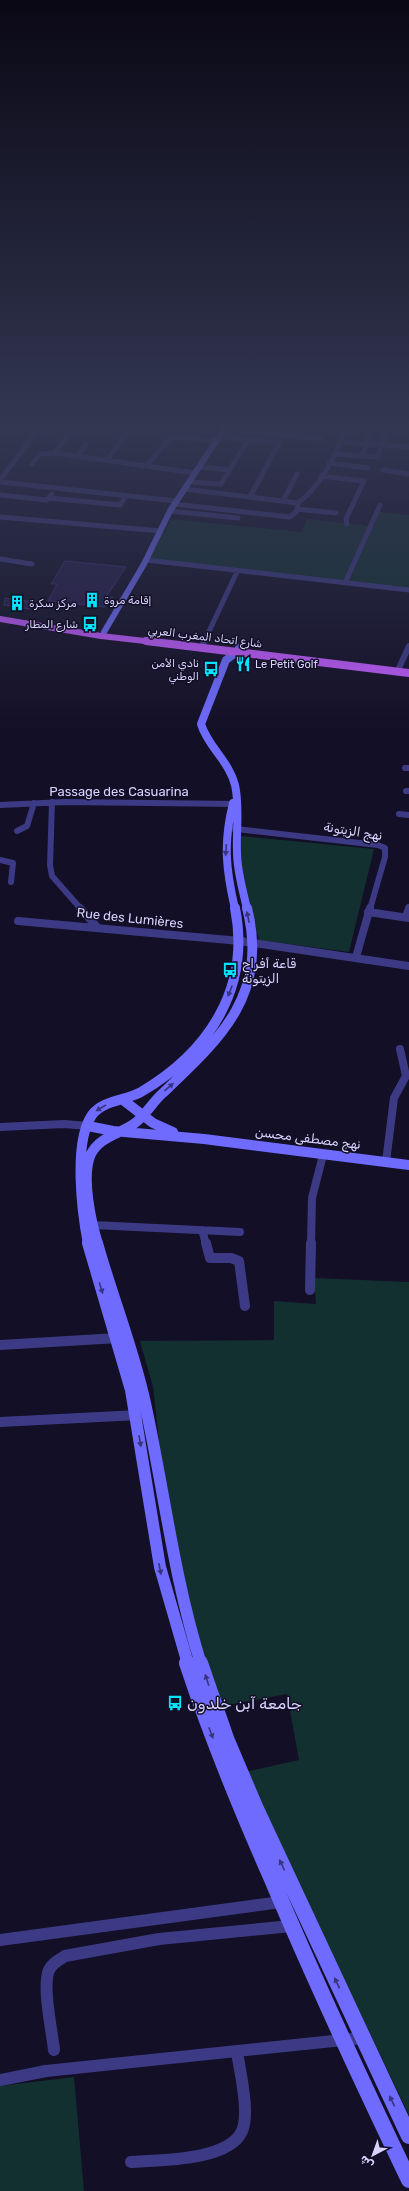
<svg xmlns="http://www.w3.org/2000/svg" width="409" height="2191" font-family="Rubik,Vazirmatn,sans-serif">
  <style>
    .green { fill: #12302f }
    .building { fill: #241b47; stroke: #3b2d73 }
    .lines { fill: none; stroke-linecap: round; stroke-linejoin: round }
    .street-far4 { stroke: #3d3a85; stroke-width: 5 }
    .street-far3 { stroke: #3d3a85; stroke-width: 6 }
    .street-far2 { stroke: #3d3a85; stroke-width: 8 }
    .street-far1 { stroke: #3d3a85; stroke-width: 10 }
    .street { stroke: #3d3a85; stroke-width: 12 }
    .secondary-far4 { stroke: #6f6bff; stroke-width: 6 }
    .secondary-far3 { stroke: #6f6bff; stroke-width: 8 }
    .secondary-far2 { stroke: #6f6bff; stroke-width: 10 }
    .secondary-far1 { stroke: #6f6bff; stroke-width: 12 }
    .secondary { stroke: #6f6bff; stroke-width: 16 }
    .primary-far1 { stroke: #c25bff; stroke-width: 6 }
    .primary { stroke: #c25bff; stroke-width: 8 }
    .oneway { fill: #38347d }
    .labels { text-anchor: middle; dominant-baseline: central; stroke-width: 3; stroke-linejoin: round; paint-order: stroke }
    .far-poi-label { font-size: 11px; fill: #d9d4ff; stroke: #130f26; text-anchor: start }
    .far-street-label { font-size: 11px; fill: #d9d4ff; stroke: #130f26 }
    .street-label { font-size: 13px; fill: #d9d4ff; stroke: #130f26 }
    .poi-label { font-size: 13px; fill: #d9d4ff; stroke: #130f26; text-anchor: start }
    .near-poi-label { font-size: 16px; fill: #d9d4ff; stroke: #130f26; text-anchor: start }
  </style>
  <rect width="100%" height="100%" fill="#130f26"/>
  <!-- green -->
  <path class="green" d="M379 512 409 515V592L148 562 171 519 302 532 307 519 371 526Z
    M240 836 374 849 349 952 259 940 242 873Z
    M314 1278 409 1282V2115L245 1772 299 1760 287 1694 222 1706 181 1585 165 1494 153 1387 140 1341 274 1340V1301L316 1304Z
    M74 2077 84 2191H0V2086Z"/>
  <!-- building -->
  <path class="building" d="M65 561 126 567 106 597H113L105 607 48 601 57 584H51Z
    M5 598 34 602 30 609 4 605Z"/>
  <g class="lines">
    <!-- street-far4 -->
    <path class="street-far4" d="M72 429 55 453 195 473
      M224 429 322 439
      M248 440 279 443 250 497
      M342 442 409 447
      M335 454 377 457 388 429
      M77 456 86 445
      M362 457 371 429
      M107 460 130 429
      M329 463 368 468
      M32 464 40 454 55 453
      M146 466 171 437 217 441
      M200 467 229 470
      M383 470 409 474
      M321 476 364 481 346 519 347 524
      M0 480 34 435V429
      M0 482 176 501
      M189 482 221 484 248 440 220 437
      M184 489 298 503C321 486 336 455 345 429
      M0 495 47 500 52 494
      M49 498 120 505 126 496
      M283 501 297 474
      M174 504 290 517 297 511 298 503
      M297 509 336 513
      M170 511 238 518
      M0 517 161 531
      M0 559 32 564
      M146 560 409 590
      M345 583 380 505
      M204 642 236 574"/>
    <!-- street-far3 -->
    <path class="street-far3" d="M203 644 204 641
      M399 668 409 646
      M405 768H409
      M406 791H409
      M52 802 50 865 52 876 81 909
      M0 805 65 802 237 804
      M399 814 409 815
      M228 828 378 845 385 848V857L370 909
      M17 831 27 826 34 803
      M0 860 13 863 11 882
      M408 909 409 907"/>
    <!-- street-far2 -->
    <path class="street-far2" d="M80 908 97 927
      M368 912 409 918
      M406 917 409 908
      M18 921 240 941 409 966
      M356 957 370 908
      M0 1127 64 1124 88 1126
      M386 1162 394 1098 406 1076 400 1049
      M93 1225 240 1232
      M202 1230 206 1244
      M311 1244 312 1198 323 1155"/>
    <!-- street-far1 -->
    <path class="street-far1" d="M206 1243 210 1258H231L239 1261 245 1306
      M310 1290 311 1243
      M0 1345 118 1338
      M0 1422 139 1415"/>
    <!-- street -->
    <path class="street" d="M0 1940 281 1902
      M54 2050C52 2031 42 1986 49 1970 52 1963 59 1960 65 1956L159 1939 291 1926
      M0 2080 46 2071 362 2038
      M131 2162C159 2160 229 2161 242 2131 250 2113 240 2072 237 2052"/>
    <!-- secondary-far4 -->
    <path class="secondary-far4" d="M104 632 144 564 170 511 224 429"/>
    <!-- secondary-far3 -->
    <path class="secondary-far3" d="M239 648 237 652 226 660 201 724C208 747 229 761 235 785 240 807 236 830 237 852 237 872 243 890 247 909
      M233 803C223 843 226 870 235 909"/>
    <!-- secondary-far2 -->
    <path class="secondary-far2" d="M123 1100 153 1123 173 1132
      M88 1126 113 1131 204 1139 409 1165
      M88 1244C82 1213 73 1142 92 1115 103 1100 125 1101 141 1092 209 1052 251 988 235 908
      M98 1244C91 1221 81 1176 91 1154 100 1136 121 1134 135 1123 146 1115 153 1101 164 1092 221 1038 269 994 247 908"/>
    <!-- secondary-far1 -->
    <path class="secondary-far1" d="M88 1243 131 1390 160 1567 188 1664
      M97 1243C112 1297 133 1348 145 1403 164 1490 174 1579 201 1664"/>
    <!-- secondary -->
    <path class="secondary" d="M187 1663C211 1736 240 1807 271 1877 314 1979 361 2080 409 2180
      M200 1663 227 1741 256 1809 409 2136"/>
    <!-- primary-far1 -->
    <path class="primary-far1" d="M0 619 101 636 154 642"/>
    <!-- primary -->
    <path class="primary" d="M146 641 409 673"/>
  </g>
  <!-- one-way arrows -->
  <defs><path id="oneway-solid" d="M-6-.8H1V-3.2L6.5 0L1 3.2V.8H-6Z"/></defs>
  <g class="oneway">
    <use href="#oneway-solid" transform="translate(226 850) rotate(94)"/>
    <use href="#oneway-solid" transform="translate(248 917) rotate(-102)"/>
    <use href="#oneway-solid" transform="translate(230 991) rotate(112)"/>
    <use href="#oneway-solid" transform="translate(169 1087) rotate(-40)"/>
    <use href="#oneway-solid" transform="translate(101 1108) rotate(149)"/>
    <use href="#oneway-solid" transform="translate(101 1288) rotate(73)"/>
    <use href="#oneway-solid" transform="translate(140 1441) rotate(80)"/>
    <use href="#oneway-solid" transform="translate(160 1569) rotate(79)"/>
    <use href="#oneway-solid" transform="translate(207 1680) rotate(-108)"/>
    <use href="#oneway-solid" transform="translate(211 1733) rotate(69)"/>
    <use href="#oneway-solid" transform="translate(282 1865) rotate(-115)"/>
    <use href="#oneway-solid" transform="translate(337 1983) rotate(-115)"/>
    <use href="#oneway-solid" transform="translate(392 2101) rotate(-116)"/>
  </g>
  <!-- sky -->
  <linearGradient id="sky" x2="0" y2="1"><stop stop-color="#0a0815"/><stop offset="0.58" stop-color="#333752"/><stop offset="1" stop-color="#333752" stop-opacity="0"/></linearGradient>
  <rect width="409" height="736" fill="url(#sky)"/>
  <!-- icons -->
  <defs>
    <symbol id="building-bare" viewBox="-9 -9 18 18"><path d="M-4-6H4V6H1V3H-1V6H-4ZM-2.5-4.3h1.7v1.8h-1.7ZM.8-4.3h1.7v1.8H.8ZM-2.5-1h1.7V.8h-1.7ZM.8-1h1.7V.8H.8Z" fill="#00e5ff" stroke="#130f26" stroke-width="2.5" paint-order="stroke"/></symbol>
    <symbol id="bus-bare" viewBox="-9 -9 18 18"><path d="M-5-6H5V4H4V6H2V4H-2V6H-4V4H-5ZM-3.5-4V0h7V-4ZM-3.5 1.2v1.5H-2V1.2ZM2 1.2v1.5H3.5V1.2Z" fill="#00e5ff" stroke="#130f26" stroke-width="2.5" paint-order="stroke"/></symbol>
    <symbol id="restaurant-bare" viewBox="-9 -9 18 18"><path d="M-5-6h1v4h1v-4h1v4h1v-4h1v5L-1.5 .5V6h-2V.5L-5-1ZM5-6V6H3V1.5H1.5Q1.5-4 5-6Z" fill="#00e5ff" stroke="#130f26" stroke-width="2.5" paint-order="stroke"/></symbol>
  </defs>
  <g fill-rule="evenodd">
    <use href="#building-bare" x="81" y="589" width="22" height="22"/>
    <use href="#building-bare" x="6" y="592" width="22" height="22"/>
    <use href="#bus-bare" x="79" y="613" width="22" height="22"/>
    <use href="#restaurant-bare" x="232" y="653" width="22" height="22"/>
    <use href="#bus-bare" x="200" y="658" width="22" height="22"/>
    <use href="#bus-bare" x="219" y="959" width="22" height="22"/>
    <use href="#bus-bare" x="164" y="1692" width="22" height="22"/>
  </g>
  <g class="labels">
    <!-- far-poi labels -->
    <g class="far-poi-label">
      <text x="104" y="600">إقامة مروة</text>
      <text x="29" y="603">مركز سكرة</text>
      <text x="78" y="624" text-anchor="end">شارع المطار</text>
      <text x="199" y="663" text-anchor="end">نادي الأمن<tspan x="199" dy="13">الوطني</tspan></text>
      <text x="255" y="664">Le Petit Golf</text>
    </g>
    <!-- far-street labels -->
    <g class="far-street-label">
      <text transform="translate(205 637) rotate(7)">شارع اتحاد المغرب العربي</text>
    </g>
    <!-- street labels -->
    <g class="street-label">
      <text x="119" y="791">Passage des Casuarina</text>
      <text transform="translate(353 831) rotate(9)">نهج الزيتونة</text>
      <text transform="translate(130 918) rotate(6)">Rue des Lumières</text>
      <text transform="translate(308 1138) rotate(7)">نهج مصطفى محسن</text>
    </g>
    <!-- poi labels -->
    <g class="poi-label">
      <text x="242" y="963">قاعة أفراح<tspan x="242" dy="15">الزيتونة</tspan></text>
    </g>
    <!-- near-poi labels -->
    <g class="near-poi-label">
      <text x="187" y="1703">جامعة آبن خلدون</text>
    </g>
  </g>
  <!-- north arrow -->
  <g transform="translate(373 2155) rotate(221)" stroke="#130f26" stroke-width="3" paint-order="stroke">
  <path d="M0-3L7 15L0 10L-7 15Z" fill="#d9d4ff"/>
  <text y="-6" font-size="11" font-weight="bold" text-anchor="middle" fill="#d9d4ff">ش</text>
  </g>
</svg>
